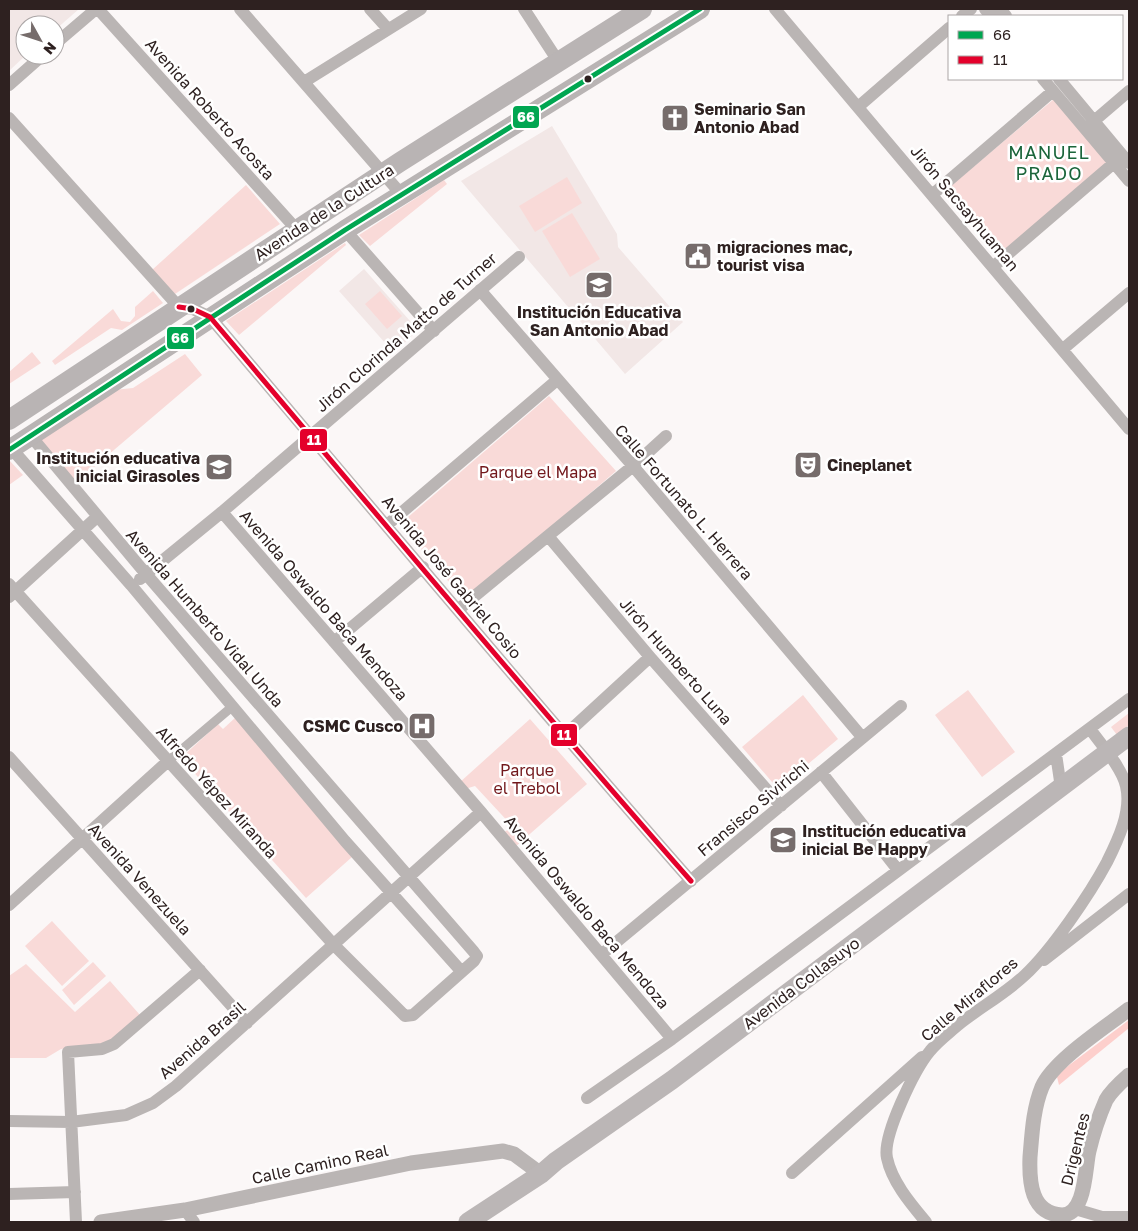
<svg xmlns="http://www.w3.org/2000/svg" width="1138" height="1231" font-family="'Golos Text',sans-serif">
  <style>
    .built { fill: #f2e7e6 }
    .green { fill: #f9dad8 }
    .forest { fill: #fdcfcc }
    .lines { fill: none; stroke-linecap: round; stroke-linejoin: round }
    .pedestrian { stroke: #bab5b4; stroke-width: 9 }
    .minor { stroke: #bab5b4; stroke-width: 12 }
    .tertiary { stroke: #bab5b4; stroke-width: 15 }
    .primary { stroke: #bbb6b6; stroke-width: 19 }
    .trunk { stroke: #b9b4b4; stroke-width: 20 }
    .bus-1-casing { stroke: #fff; stroke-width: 9 }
    .bus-2-casing { stroke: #fff; stroke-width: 9 }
    .bus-1 { stroke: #00a651; stroke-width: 5 }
    .bus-2 { stroke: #e4002b; stroke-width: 5 }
    .bus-dot { fill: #2e2120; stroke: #fff; stroke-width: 2 }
    .labels { text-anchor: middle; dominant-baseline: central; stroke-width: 5; stroke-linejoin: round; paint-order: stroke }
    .street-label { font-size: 16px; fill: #2e2120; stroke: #fff }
    .poi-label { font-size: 16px; font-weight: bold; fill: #2e2120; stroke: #fff; text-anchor: start }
    .park-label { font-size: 16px; fill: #72171b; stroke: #fff }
    .neighbourhood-label { font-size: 18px; letter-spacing: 1px; fill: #1b653a; stroke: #fff }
    .line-badge { stroke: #fff; stroke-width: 2 }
    .badge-label { font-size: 14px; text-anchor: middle; font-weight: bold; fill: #fff }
  </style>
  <rect width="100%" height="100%" fill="#fbf7f7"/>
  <!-- built -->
  <path class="built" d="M9 9H79L55 30V25H25L26 55 9 71Z
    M552 126 617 234 618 247 683 322 625 374 461 181Z
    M364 269 418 330 394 353 339 291Z"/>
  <!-- green -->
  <path class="green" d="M1054 99 1109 163 1003 254 946 190Z
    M567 177 582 203 535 232 519 206Z
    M444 180 447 184 370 246 359 235Z
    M246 185 280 224 175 294 152 270Z
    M572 213 600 259 570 277 542 231Z
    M345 243 346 245 239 335 226 321Z
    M153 291 163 303 122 330 111 328 55 365 52 361 113 309 121 321 130 322 135 316V307Z
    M380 291 402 316 387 329 365 304Z
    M32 352 41 363 9 384V372Z
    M185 354 202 375 74 484 36 440 114 390 133 388Z
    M549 396 616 471 465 601 400 524Z
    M9 460 23 475 9 485Z
    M968 690 1015 752 982 777 935 715Z
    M803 695 838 739 778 789 742 747Z
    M1129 713V725L1117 735 1111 727Z
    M236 717 352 857 306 898 181 758 218 724 223 729Z
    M530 719 587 784 515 847 504 832 513 827 475 786 465 789 459 783Z
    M52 921 89 961 62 986 25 946Z
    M93 962 106 976 74 1005 62 990Z
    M26 964 75 1012 110 981 140 1015 111 1041 93 1046 61 1049 46 1058H9V976Z"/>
  <!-- forest -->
  <path class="forest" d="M1129 1020V1028L1059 1085 1057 1077 1064 1069Z"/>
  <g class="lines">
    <!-- pedestrian -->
    <path class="pedestrian" d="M167 762 233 706"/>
    <!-- minor -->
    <path class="minor" d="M98 9 298 231
      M240 9 402 195
      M370 9 388 29
      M524 9 558 61
      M775 9 1129 429
      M985 9 991 16
      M1000 9 1006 16
      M962 16 971 9
      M55 44 96 9
      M1043 79 1129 181
      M1059 79 1129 163
      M304 82 421 9
      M9 85 43 55
      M858 107 949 28
      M9 118 179 307 193 309 210 317C370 506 528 696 691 881
      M1087 127 1129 91
      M933 194 1053 91
      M345 230 434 331
      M994 266 1114 163
      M480 290 633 466 862 737
      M1063 349 1129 293
      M11 448 131 585 345 841 461 971
      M222 512 481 812 672 1039
      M387 525 557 380
      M548 536 650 657 781 806
      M140 579 222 512 519 257
      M9 584 334 945 405 1016 413 1015 474 961 477 956 474 952 146 574 30 435
      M9 597 97 517
      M459 609 633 466 666 436
      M334 642 423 567
      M564 736 650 657
      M1056 754 1061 788
      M9 757 247 1023
      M821 772 898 870
      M9 905 167 762
      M602 954 901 706
      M1044 960 1129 894
      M587 1098 672 1039 1129 699
      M9 1121 71 1122 126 1115 153 1103 176 1086 481 812
      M792 1173 922 1057
      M9 1194 75 1192
      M1075 1209 1102 1217H1129
      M185 1210 194 1222
      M76 1222 68 1052 102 1049 114 1044 200 970
      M926 1222C911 1204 892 1182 887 1158 882 1136 915 1069 930 1051 937 1042 949 1033 958 1025 979 1008 1005 994 1025 975 1051 951 1090 894 1107 862 1118 840 1132 811 1126 786 1122 768 1101 744 1090 729"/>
    <!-- tertiary -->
    <path class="tertiary" d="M1129 1009C1106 1027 1054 1060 1042 1087 1033 1109 1032 1134 1030 1157 1029 1182 1031 1214 1062 1215 1086 1215 1085 1167 1089 1151 1093 1134 1099 1116 1106 1100 1111 1091 1121 1082 1129 1075
      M101 1222 185 1210 411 1163 503 1151 514 1154 541 1174"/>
    <!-- primary -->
    <path class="primary" d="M468 1222 541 1174 556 1161 672 1080 1129 736"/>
    <!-- trunk -->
    <path class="trunk" d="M9 420 400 162 642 9
      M9 450 345 230 700 9"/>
    <defs>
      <path id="bus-1" d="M9 450 345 230 700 9"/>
      <path id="bus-2" d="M179 307 193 309 210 317C370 506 528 696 691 881"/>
    </defs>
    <!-- bus-1 casing -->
    <use href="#bus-1" class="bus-1-casing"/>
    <!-- bus-2 casing -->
    <use href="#bus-2" class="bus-2-casing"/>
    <!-- bus-1 -->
    <use href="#bus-1" class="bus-1"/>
    <!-- bus-2 -->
    <use href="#bus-2" class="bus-2"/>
  </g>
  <!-- icons -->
  <defs>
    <symbol id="church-square" viewBox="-11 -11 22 22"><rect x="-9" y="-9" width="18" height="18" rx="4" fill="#766c6b" stroke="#fff"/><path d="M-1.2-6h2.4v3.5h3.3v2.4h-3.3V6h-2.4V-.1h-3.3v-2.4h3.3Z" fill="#fff"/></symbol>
    <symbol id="civic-square" viewBox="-11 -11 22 22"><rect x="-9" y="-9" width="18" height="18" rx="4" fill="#766c6b" stroke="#fff"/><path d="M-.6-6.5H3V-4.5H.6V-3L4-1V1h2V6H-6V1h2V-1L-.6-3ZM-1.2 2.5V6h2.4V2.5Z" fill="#fff"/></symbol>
    <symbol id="school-square" viewBox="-11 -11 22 22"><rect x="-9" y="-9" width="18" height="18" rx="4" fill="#766c6b" stroke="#fff"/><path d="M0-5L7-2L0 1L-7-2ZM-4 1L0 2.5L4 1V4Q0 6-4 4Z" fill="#fff"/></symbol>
    <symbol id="theatre-square" viewBox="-11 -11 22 22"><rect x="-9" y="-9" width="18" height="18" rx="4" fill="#766c6b" stroke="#fff"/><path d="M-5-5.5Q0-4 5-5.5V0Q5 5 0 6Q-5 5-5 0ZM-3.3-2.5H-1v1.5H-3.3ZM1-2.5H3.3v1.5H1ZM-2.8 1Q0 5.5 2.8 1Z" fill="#fff"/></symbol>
    <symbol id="hospital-square" viewBox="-11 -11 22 22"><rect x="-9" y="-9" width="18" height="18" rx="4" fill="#766c6b" stroke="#fff"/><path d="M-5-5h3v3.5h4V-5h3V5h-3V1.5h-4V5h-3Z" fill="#fff"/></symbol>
  </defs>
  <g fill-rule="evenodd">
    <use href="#church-square" x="659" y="102" width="32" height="32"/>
    <use href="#civic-square" x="682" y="240" width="32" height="32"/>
    <use href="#school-square" x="583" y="269" width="32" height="32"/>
    <use href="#theatre-square" x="792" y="449" width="32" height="32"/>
    <use href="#school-square" x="203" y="451" width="32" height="32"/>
    <use href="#hospital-square" x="406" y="710" width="32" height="32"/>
    <use href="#school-square" x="767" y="824" width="32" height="32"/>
  </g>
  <!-- markers -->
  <g class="bus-dot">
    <circle cx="588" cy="79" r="4.5"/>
    <circle cx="191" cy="309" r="4.5"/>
  </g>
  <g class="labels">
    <!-- street labels -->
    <g class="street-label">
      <text transform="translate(210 109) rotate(48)">Avenida Roberto Acosta</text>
      <text transform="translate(965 208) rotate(50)">Jirón Sacsayhuaman</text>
      <text transform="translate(324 212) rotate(-33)">Avenida de la Cultura</text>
      <text transform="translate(406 332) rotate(-41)">Jirón Clorinda Matto de Turner</text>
      <text transform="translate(684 502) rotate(49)">Calle Fortunato L. Herrera</text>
      <text transform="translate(452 577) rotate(50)">Avenida José Gabriel Cosio</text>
      <text transform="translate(324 605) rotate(49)">Avenida Oswaldo Baca Mendoza</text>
      <text transform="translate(205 618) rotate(49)">Avenida Humberto Vidal Unda</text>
      <text transform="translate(676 661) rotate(49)">Jirón Humberto Luna</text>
      <text transform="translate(217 792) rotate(48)">Alfredo Yépez Miranda</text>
      <text transform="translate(753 808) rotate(-40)">Fransisco Sivirichi</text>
      <text transform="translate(140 879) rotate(48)">Avenida Venezuela</text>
      <text transform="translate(587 912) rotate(50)">Avenida Oswaldo Baca Mendoza</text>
      <text transform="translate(801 983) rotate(-37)">Avenida Collasuyo</text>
      <text transform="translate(969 999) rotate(-40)">Calle Miraflores</text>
      <text transform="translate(202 1040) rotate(-41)">Avenida Brasil</text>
      <text transform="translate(1075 1149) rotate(-76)">Drigentes</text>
      <text transform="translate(320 1164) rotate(-12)">Calle Camino Real</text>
    </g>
    <!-- poi labels -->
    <g class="poi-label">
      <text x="694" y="109">Seminario San<tspan x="694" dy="18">Antonio Abad</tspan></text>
      <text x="717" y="247">migraciones mac,<tspan x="717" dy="18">tourist visa</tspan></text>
      <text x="599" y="312" text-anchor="middle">Institución Educativa<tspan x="599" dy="18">San Antonio Abad</tspan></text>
      <text x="200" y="458" text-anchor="end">Institución educativa<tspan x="200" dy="18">inicial Girasoles</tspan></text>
      <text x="827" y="465">Cineplanet</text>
      <text x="403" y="726" text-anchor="end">CSMC Cusco</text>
      <text x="802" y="831">Institución educativa<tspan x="802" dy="18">inicial Be Happy</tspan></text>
    </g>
    <!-- park labels -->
    <g class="park-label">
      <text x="538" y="472">Parque el Mapa</text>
      <text x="527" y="770">Parque<tspan x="527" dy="18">el Trebol</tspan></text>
    </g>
    <!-- neighbourhood labels -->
    <g class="neighbourhood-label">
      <text x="1049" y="152">MANUEL<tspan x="1049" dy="21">PRADO</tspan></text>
    </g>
  </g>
  <g class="line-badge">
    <rect x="512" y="105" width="28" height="24" rx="5" fill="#00a651"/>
    <rect x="166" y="326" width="29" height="24" rx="5" fill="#00a651"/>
    <rect x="299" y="428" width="29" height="24" rx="5" fill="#e4002b"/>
    <rect x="550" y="723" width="28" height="24" rx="5" fill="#e4002b"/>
  </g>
  <g class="badge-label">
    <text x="526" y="122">66</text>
    <text x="180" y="343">66</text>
    <text x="314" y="445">11</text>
    <text x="564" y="740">11</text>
  </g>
  <!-- border -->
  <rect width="1138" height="1231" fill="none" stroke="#2e2120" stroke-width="20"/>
  <!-- legend -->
  <rect x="948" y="15" width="175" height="65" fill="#ffffff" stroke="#aba6a6"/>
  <rect x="958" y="31" width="25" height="8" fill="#00a651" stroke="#aba6a6"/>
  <text x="993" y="40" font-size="15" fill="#2e2120">66</text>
  <rect x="958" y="56" width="25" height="8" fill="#e4002b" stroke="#aba6a6"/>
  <text x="993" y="65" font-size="15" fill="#2e2120">11</text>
  <!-- north arrow -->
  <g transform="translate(40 40) rotate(130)"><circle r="24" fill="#ffffff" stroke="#aba6a6"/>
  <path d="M0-4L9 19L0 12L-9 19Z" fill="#766c6b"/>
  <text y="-8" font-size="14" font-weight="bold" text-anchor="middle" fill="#2e2120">N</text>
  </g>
</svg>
